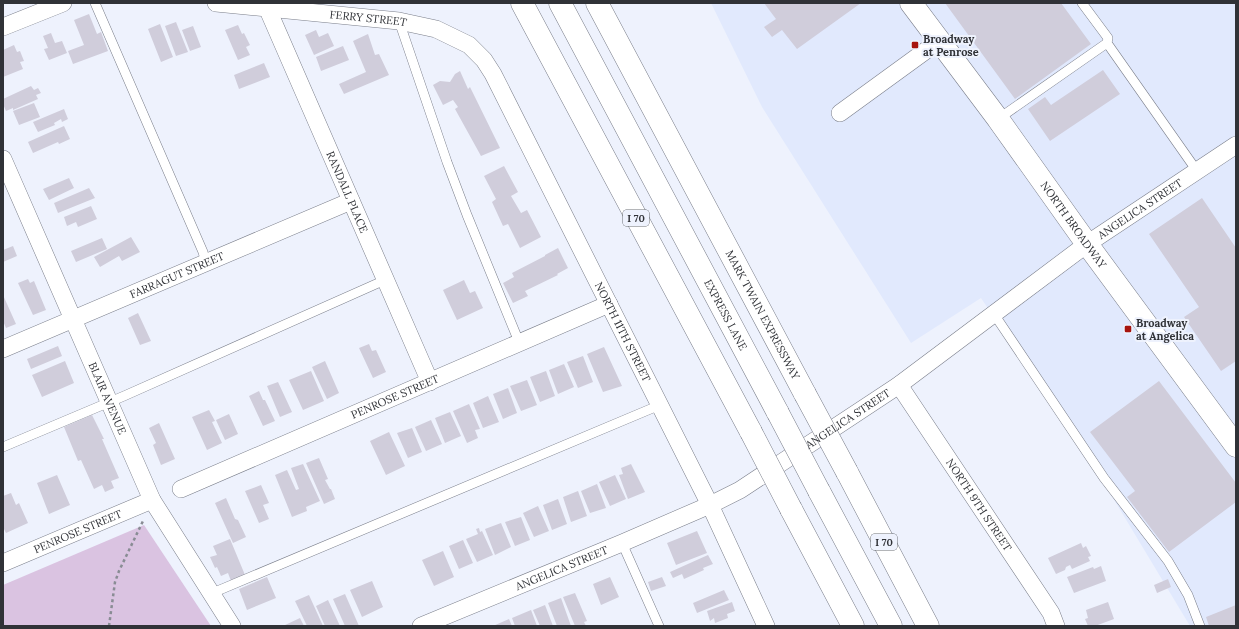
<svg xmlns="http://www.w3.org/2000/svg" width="1239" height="629" font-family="Lora,serif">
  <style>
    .built { fill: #e1e9fd }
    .green { fill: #dac3e1 }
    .building { fill: #d0cddb }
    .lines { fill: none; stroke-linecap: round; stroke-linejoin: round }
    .lane-casing { stroke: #7a7e8a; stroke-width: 10 }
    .street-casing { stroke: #7a7e8a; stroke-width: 18 }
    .secondary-casing { stroke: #7a7e8a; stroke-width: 23 }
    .highway-casing { stroke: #7a7e8a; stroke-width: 23 }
    .path { stroke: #898c94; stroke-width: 2.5; stroke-dasharray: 3 3; stroke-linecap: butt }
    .lane { stroke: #fff; stroke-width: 9 }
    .street { stroke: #fff; stroke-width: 17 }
    .secondary { stroke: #fff; stroke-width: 22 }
    .highway { stroke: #fff; stroke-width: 22 }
    .highway-bridge-casing { stroke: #7a7e8a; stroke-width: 23; stroke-linecap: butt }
    .highway-bridge { stroke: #fff; stroke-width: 22 }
    .poi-dot { fill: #a7140e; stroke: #eef2fd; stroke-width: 1.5 }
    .labels { text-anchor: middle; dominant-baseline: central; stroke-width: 4; stroke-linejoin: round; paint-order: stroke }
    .shield { fill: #eef2fd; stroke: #696c72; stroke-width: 1 }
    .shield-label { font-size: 10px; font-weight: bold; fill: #303237 }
    .street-label { font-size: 11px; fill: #303237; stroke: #eef2fd }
    .poi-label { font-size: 11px; font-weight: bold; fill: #303237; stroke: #eef2fd; text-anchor: start }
  </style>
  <rect width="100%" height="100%" fill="#eef2fd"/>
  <!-- built -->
  <path class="built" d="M711 3H1236V626H1190L1095 468 981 298 911 343 762 107Z"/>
  <!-- green -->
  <path class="green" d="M144 525 211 626H3V585Z"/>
  <!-- building -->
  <path class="building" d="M764 3H861L797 49 782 30 772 37 764 27 776 19Z
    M945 3H1061L1091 44 1015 99Z
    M89 14 97 34 101 32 108 51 73 64 68 51 84 45 74 20Z
    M176 22 188 52 176 56 165 26Z
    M160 24 173 57 161 62 148 29Z
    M238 25 242 34 244 33 250 45 246 47 250 55 238 60 225 30Z
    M193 26 201 47 190 51 182 30Z
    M316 30 319 37 328 33 334 46 314 55 305 35Z
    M51 33 55 43 62 41 67 53 49 60 44 49 48 48 43 36Z
    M368 34 375 55 379 54 389 75 344 94 339 84 366 72 353 41Z
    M14 45 17 52 20 51 24 61 20 62 23 69 3 77V50Z
    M343 46 349 60 321 71 316 57Z
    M264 63 270 77 239 89 234 75Z
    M1103 70 1120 94 1050 141 1028 109 1045 97 1051 105Z
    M460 71 468 89 470 87 500 148 481 156 455 109 458 107 453 100 443 105 433 85 440 81 450 82 455 74Z
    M31 86 34 90 38 88 41 93 36 95 38 99 13 110V108L6 111 3 104V99Z
    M34 103 40 117 19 125 13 111Z
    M64 109 68 119 62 122 61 119 54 123 55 125 38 132 33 122Z
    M64 126 70 139 59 144 58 142 33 153 28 142Z
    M504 166 518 192 511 196 521 213 527 210 541 237 520 248 508 224 503 226 492 202 496 199 484 176Z
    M69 178 74 188 49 200 43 189Z
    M89 188 95 198 58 213 54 203Z
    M1202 198 1236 248V361L1221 371 1184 317 1199 307 1149 234Z
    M91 206 97 219 78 227 76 222 67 226 64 217Z
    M131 237 140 252 122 261 119 256 100 267 94 257Z
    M102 238 107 249 76 262 71 251Z
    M13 246 17 256 3 262V250Z
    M558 248 568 268 557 274 558 275 525 291 528 296 513 303 503 283 514 277 512 273 545 256V255Z
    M28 279 30 283 34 281 46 310 33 315 18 283Z
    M464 280 470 293 475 291 483 308 457 320 443 290Z
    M3 295 16 324 6 328 3 321Z
    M138 313 151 341 140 345 128 318Z
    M369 344 372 351 376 350 386 372 373 378 359 348Z
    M58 346 62 356 31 369 27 359Z
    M604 347 622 386 603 392 587 354Z
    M583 356 593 382 578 388 567 362Z
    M65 361 74 383 42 397 32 375Z
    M325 361 339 393 327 399 312 367Z
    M564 364 574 387 558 394 549 370Z
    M311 371 324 401 303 410 289 380Z
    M546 371 555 396 540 402 530 377Z
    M527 380 537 405 521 411 510 386Z
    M1159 381 1236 483V502L1169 552 1127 497 1135 491 1090 432Z
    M278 382 292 412 280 417 267 386Z
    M508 388 517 413 503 419 493 394Z
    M259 391 263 400H265L275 421 263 426 249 396Z
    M488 396 499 422 483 428 473 403Z
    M469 404 480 429 475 430 478 438 467 443 453 411Z
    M209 410 215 421 212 422 222 443 207 450 192 417Z
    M450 412 461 436 445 443 435 418Z
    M229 414 238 434 225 440 216 420Z
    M92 415 104 439H102L119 478 111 481 114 488 105 492 102 485 94 489 81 460 78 461 64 427Z
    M431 420 442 444 426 451 415 427Z
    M159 423 175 459 161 465 153 445 156 443 149 428Z
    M412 428 422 452 408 458 397 433Z
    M389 432 405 466 386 475 370 441Z
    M319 458 328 479 325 480 330 489H331L335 499 324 504 306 463Z
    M303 464 320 501 306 507 307 511 292 517 275 475 287 470 296 490 299 489 291 468Z
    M631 464 645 492 628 499 619 475 623 474 621 468Z
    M57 475 70 505 49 514 37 483Z
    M615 475 626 499 610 506 599 482Z
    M597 484 606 508 590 513 581 491Z
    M261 485 269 503 263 505 269 519 259 523 245 491Z
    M578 491 587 516 571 522 563 497Z
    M11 493 16 505 19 503 28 523 6 533 3 527V496Z
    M226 498 235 519 238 520 246 537 233 543 215 503Z
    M558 499 567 524 552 530 543 505Z
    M538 506 549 531 534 537 523 513Z
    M521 517 530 540 515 546 505 522Z
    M501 523 511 547 495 555 485 529Z
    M479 528 480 532 482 531 493 555 477 562 466 539 478 534 476 529Z
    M697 531 707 553 676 565 667 543Z
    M230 539 245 575 231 581 228 573 221 576 217 567 215 568 210 557 217 555 213 546Z
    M463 540 473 563 459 569 449 546Z
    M1081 543 1083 548 1086 546 1091 556 1088 557 1090 561 1072 569 1070 565 1066 567 1065 570 1056 574 1048 558Z
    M443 551 454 577 434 586 422 560Z
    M708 555 713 564 703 568 704 570 684 579 682 574 673 578 670 572Z
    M1101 566 1106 581 1074 593 1067 577 1093 567 1094 569Z
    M267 577 276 598 247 610 239 589Z
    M610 577 619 597 601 605 593 584Z
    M662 577 666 586 651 591 648 582Z
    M1168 579 1171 587 1157 593 1154 585Z
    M372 581 383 607 362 617 350 590Z
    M724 590 729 600 697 613 693 603Z
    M575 593 587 621 584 622 586 626H575L563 597Z
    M345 594 359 626H345L333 599Z
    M309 595 323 626H307L295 601Z
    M561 598 571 626H557L548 603Z
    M328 600 340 626H325L316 606Z
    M732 602 735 611 727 614 728 618 715 623 714 618 710 621 707 611Z
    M1108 602 1114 619 1095 626H1088L1085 619 1088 618 1086 610Z
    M545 605 553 626H540L533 610Z
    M1236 605V626H1209L1206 617Z
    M531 610 537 626H515L512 618Z
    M300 618 304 626H283Z
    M509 619 512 626H493Z"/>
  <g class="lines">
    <defs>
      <path id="lane" d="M95 3 203 252 206 263
        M1082 3 1108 38 1107 43
        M399 21 447 162 467 215 519 342
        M998 119 1107 43 1197 171
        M994 314 1104 478 1168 561 1188 595 1200 626
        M3 447 124 396 385 280
        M622 543 659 626
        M210 594 660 405"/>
      <g id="street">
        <path id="s1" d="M216 3 399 21 436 29 469 45 484 60 493 74 710 505 766 626"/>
        <path id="s2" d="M265 3 430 382"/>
        <path d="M3 27 63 3"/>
        <path d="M840 113 939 41"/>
        <path id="s3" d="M3 159 152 500 232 626"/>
        <path id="s4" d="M3 349 351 201"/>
        <path id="s5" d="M899 385 1051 613 1056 626"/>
        <path id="s6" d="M181 489 609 304"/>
        <path id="s7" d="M3 563 152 500"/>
        <path id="s8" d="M421 626 622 543 710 505 740 490 899 385 1087 244 1236 145"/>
      </g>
      <g id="secondary">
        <path id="s9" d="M911 3 998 119 1087 244 1236 446"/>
      </g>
      <g id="highway">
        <path d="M522 3 751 432"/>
        <path id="s10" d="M560 3 778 413"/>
        <path id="s11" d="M597 3 805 394"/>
        <path d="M847 472 928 626"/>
        <path d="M819 491 891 626"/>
        <path d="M791 509 853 626"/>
      </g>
    </defs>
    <!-- lane casing -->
    <use href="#lane" class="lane-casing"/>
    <!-- street casing -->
    <use href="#street" class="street-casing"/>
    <!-- secondary casing -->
    <use href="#secondary" class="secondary-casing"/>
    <!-- highway casing -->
    <use href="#highway" class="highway-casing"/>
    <!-- path -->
    <path class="path" d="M109 626 115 582 119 571 143 521"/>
    <!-- lane -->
    <use href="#lane" class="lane"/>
    <!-- street -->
    <use href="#street" class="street"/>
    <!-- secondary -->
    <use href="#secondary" class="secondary"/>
    <!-- highway -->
    <use href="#highway" class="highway"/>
    <defs>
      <path id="highway-bridge" d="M805 394 847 472
        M778 413 819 491
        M751 432 791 509"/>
    </defs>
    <!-- highway-bridge casing -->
    <use href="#highway-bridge" class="highway-bridge-casing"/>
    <!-- highway-bridge -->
    <use href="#highway-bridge" class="highway-bridge"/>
  </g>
  <!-- markers -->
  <g class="poi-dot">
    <rect x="911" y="41" width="8" height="8" rx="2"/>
    <rect x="1124" y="325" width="8" height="8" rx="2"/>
  </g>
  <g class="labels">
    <!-- shield labels -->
    <g class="shield">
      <rect x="623" y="210" width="26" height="16" rx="3"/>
      <rect x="871" y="534" width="26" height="16" rx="3"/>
    </g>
    <g class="shield-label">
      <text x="636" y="218">I 70</text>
      <text x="884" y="542">I 70</text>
    </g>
    <!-- street labels -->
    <g class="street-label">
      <text stroke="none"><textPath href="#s1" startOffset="153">FERRY STREET</textPath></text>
      <text stroke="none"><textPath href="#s2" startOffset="206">RANDALL PLACE</textPath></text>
      <text stroke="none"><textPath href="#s8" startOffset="836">ANGELICA STREET</textPath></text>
      <text stroke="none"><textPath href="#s9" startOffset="275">NORTH BROADWAY</textPath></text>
      <text stroke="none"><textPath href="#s4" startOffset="189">FARRAGUT STREET</textPath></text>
      <text stroke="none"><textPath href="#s10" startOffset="353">EXPRESS LANE</textPath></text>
      <text stroke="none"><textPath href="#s11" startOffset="353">MARK TWAIN EXPRESSWAY</textPath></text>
      <text stroke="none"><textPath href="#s1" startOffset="585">NORTH 11TH STREET</textPath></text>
      <text stroke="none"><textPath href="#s6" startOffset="233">PENROSE STREET</textPath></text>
      <text stroke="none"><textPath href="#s3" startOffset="261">BLAIR AVENUE</textPath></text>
      <text stroke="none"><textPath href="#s8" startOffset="476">ANGELICA STREET</textPath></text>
      <text stroke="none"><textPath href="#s5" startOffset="144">NORTH 9TH STREET</textPath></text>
      <text stroke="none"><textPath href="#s7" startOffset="81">PENROSE STREET</textPath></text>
      <text stroke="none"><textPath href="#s8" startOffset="152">ANGELICA STREET</textPath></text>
    </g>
    <!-- poi labels -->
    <g class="poi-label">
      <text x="923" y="39">Broadway<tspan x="923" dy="13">at Penrose</tspan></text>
      <text x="1136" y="323">Broadway<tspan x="1136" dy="13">at Angelica</tspan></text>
    </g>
  </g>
  <!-- border -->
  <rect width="1239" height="629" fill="none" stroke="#303237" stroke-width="8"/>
</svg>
